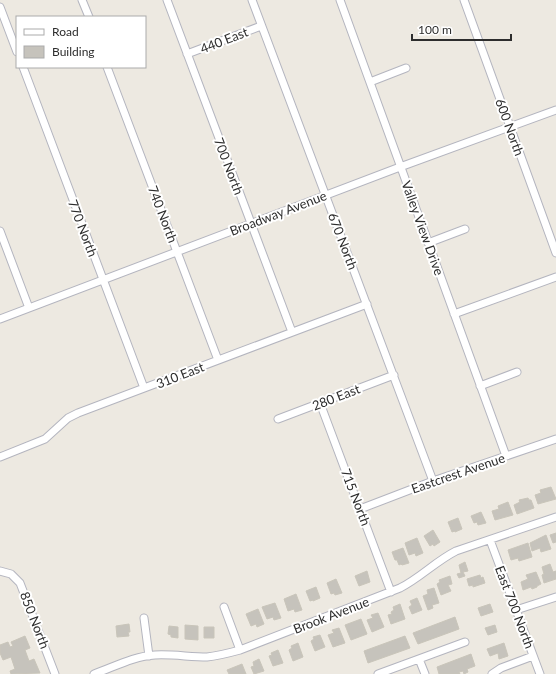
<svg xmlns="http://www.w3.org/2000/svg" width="556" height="674" font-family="Lato,sans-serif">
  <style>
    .building { fill: #c6c3bc; stroke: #c9c5ba }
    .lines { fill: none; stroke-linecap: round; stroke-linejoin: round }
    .minor-casing { stroke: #b4b5bf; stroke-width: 9 }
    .minor { stroke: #fff; stroke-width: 7 }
    .labels { text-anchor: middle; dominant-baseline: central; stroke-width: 4; stroke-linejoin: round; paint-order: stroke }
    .street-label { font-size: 13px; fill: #2d2d2d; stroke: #fff }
  </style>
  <rect width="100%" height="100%" fill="#ede9e1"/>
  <!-- building -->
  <path class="building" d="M551 487 556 499 538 504 535 495 541 493 540 490Z
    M528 498 529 500H531L534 508 517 514 514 505 520 502 519 500Z
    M508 502 513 515 495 520 492 511 499 509 498 506Z
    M481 512 486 523 478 525 477 522 474 523 471 516Z
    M458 518 462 529 455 532V531L452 532 448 522Z
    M433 530 440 542 434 546 433 544 430 546 424 536Z
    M556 533V542L553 543 550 535Z
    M546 535 551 549 541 552 540 548 532 551 530 543Z
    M417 538 423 553 416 556 415 553 409 555 405 543Z
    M528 543 532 557 519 561 518 558 511 560 508 550Z
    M403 548 409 563 402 565 401 564 399 565 397 560H395L392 552Z
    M465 562 468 571 463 572 465 576 459 578 457 574 461 573 459 565Z
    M550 564 553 572 556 571V579L544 583 542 575 544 574 542 567Z
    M367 571 370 582 359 586 355 576Z
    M536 572 541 584 537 586V587L532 589 531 587 523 590 521 582 528 579 526 575Z
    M480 575 481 578 483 577 485 583 473 587V585L469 586 467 579Z
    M450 576 452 584 448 585 451 591 441 595 437 584 440 582 439 580Z
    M336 579 342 593 335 595 334 593 331 594 327 583Z
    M316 587 320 598 313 601V600L310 601 306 591Z
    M434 588 439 603 432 605 433 608 428 610 423 596 428 594 427 590Z
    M296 594 302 610 295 612 294 609 288 611 284 599Z
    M417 598 422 610 412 614 409 607 412 605 410 601Z
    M275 603 281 618 274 620 273 617 267 619 262 607Z
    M400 604 405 619 391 624 388 615 392 614 391 612 394 610 393 607Z
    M490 604 493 612 481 616 478 608Z
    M258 609 264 624 257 627 256 624 251 626 246 614Z
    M378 613 384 627 372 632 367 620 373 618 371 615Z
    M455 617 459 629 418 644 413 633Z
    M361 619 367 634 351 640 345 625Z
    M129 624 130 632H128L129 636 117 637 116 626Z
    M185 625 198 626V640L185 639Z
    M495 625 497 632 488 635 485 628Z
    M169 626 178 627V638L171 637V635L168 634Z
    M204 627H214V638H204Z
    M339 628 345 643 333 647 328 635 334 633 332 630Z
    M320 635 325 647 315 651 311 641 314 639 313 637Z
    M25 636 30 648 25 650 29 661 34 659 40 673 11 674 10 671 15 669 11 657 3 660 0 653V645L8 642 10 647 13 646 11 642Z
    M405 636 410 648 368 663 364 651Z
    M298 643 303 657 293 661 289 650 292 648 291 646Z
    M504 643 508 656 499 659 498 653 490 656 487 649Z
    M278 650 283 663 273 666 269 656 272 655 271 653Z
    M471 654 475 666 467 669 468 672 464 674 463 671 459 672 460 674H439L437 667Z
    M259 659 264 671 254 674 251 667 254 666 253 662Z
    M242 664 246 674H229L227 670Z"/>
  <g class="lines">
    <defs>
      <path id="minor" d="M82 0 89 17
        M167 0 292 332
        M252 0 433 481
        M340 0 506 456
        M464 0 556 253
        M0 7 17 52
        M187 54 261 26
        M23 67 144 388
        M107 67 218 360
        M370 82 406 68
        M0 231 29 308
        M428 243 465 229
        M454 314 556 277
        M0 319 400 167 556 110
        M480 386 517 372
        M320 403 391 592
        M278 419 394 375
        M0 457 45 439 68 418 78 413 367 304
        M360 509 433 481 556 439
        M490 540 540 674
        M0 571 11 574 20 583 55 674
        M224 607 240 650
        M516 610 556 597
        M144 618 149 656
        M419 659 425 674
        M94 674C114 667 134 656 155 655 172 654 190 657 207 657 218 656 229 653 240 650L400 588C420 578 436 561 456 551L556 517
        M378 674 465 642
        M492 674 501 668 533 656"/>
    </defs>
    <!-- minor casing -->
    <use href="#minor" class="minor-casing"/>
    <!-- minor -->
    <use href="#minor" class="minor"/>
  </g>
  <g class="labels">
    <!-- street labels -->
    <g class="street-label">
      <text transform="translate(224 40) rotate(-21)">440 East</text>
      <text transform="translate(510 127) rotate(70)">600 North</text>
      <text transform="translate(229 166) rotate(69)">700 North</text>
      <text transform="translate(278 213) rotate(-21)">Broadway Avenue</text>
      <text transform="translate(163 214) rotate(69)">740 North</text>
      <text transform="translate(83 228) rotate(69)">770 North</text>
      <text transform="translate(423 228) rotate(70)">Valley View Drive</text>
      <text transform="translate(343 241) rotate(69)">670 North</text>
      <text transform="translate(180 375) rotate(-21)">310 East</text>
      <text transform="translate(336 397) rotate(-21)">280 East</text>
      <text transform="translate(458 473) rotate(-19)">Eastcrest Avenue</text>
      <text transform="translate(356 497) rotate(69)">715 North</text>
      <text transform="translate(515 607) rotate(69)">East 700 North</text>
      <text transform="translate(331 615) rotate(-21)">Brook Avenue</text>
      <text transform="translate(35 620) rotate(69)">850 North</text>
    </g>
  </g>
  <!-- legend -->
  <rect x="16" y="16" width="130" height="52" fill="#ffffff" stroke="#ababab"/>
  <rect x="24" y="29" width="20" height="6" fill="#ffffff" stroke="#ababab"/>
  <text x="52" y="36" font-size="12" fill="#2d2d2d">Road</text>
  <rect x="24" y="46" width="20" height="12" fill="#c6c3bc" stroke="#ababab"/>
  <text x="52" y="56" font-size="12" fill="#2d2d2d">Building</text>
  <!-- scale -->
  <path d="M412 34v6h99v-6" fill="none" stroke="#2d2d2d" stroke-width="2"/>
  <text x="418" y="34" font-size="12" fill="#2d2d2d" stroke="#ffffff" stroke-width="3" paint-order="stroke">100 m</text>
</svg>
